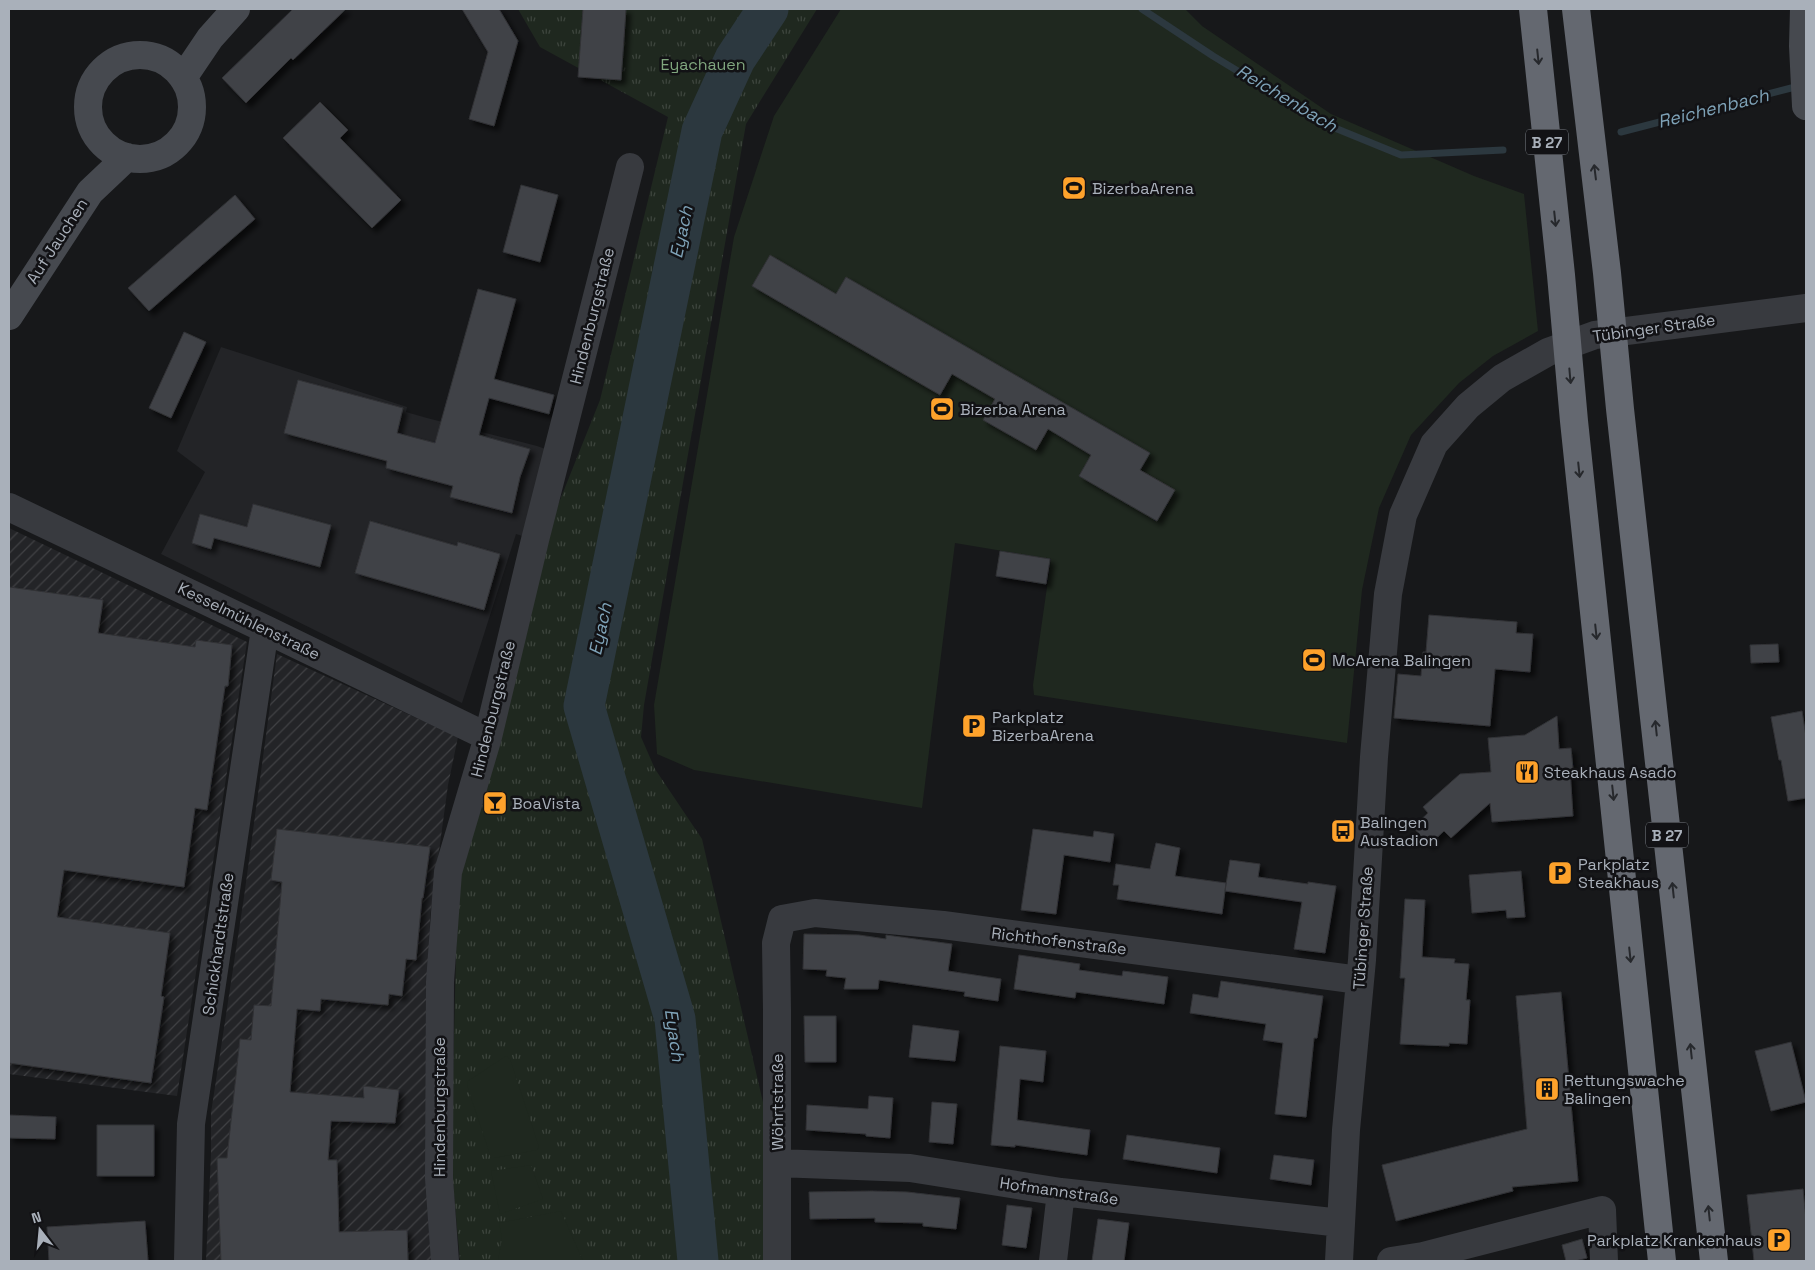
<svg xmlns="http://www.w3.org/2000/svg" width="1815" height="1270" font-family="'Space Grotesk',sans-serif">
  <style>
    .built { fill: #232427 }
    .industrial { fill: url(#industrial-furrows) }
    .grass { fill: url(#grass-tufts) }
    .garden { fill: #1f281f; fill-rule: evenodd }
    .lines { fill: none; stroke-linecap: round; stroke-linejoin: round }
    .stream { stroke: #2c383f; stroke-width: 7 }
    .river { stroke: #2c383f; stroke-width: 41 }
    .building { fill: #414347; stroke: #313236; filter: url(#shadow) }
    .street { stroke: #383a3f; stroke-width: 28 }
    .secondary { stroke: #46494f; stroke-width: 28 }
    .highway { stroke: #646870; stroke-width: 28 }
    .oneway { stroke: #26282c }
    .labels { text-anchor: middle; dominant-baseline: central; stroke-width: 5; stroke-linejoin: round; paint-order: stroke }
    .shield { fill: #121215; stroke: #7c8188; stroke-width: 1 }
    .shield-label { font-size: 15px; font-weight: bold; fill: #a9b0ba }
    .park-label { font-size: 16px; fill: #80a67e; stroke: #121215 }
    .poi-label { font-size: 16px; fill: #a9b0ba; stroke: #121215; text-anchor: start }
    .street-label { font-size: 16px; fill: #a9b0ba; stroke: #121215 }
    .water-label { font-size: 18px; font-style: italic; fill: #7ea2b7; stroke: #121215 }
  </style>
  <defs>
    <pattern id="industrial-furrows" width="10" height="10" patternUnits="userSpaceOnUse" patternTransform="scale(1.25)"><rect width="10" height="10" fill="#232427"/><path d="M-1 1l2-2M0 10L10 0M9 11l2-2" fill="none" stroke="#404144"/></pattern>
    <pattern id="grass-tufts" width="24" height="20" patternUnits="userSpaceOnUse" patternTransform="scale(1.25)"><rect width="24" height="20" fill="#1f281f"/><path d="M3 7l-1-3M5 7V3M7 7l1-3M15 17l-1-3M17 17v-4M19 17l1-3" fill="none" stroke="#3d453d"/></pattern>
    <filter id="shadow"><feDropShadow dx="4.5" dy="4.5" stdDeviation="2.5" flood-color="#0009"/></filter>
  </defs>
  <rect width="100%" height="100%" fill="#17181a"/>
  <!-- built -->
  <path class="built" d="M221 347 407 407 406 412 427 418 537 446 557 453 535 540 516 534 462 703 161 554 205 472 177 451Z"/>
  <!-- industrial -->
  <path class="industrial" d="M9 528 247 642 177 1096 9 1074Z
    M277 654 458 737 448 785 430 917 428 1154 434 1261H206L211 1155V1113L244 897Z"/>
  <!-- grass -->
  <path class="grass" d="M518 9H817L746 124 644 705 641 737 655 769 702 839 777 1163V1261H460L451 1161 458 872 552 520 600 400 668 117 540 47Z"/>
  <!-- garden -->
  <path class="garden" d="M841 9H1185L1202 26 1331 114 1474 176 1524 194 1538 331 1493 356 1459 383 1411 435 1379 508 1362 590 1347 743 1034 695 1033 685 1051 559 955 543 922 808 694 770 657 754 654 705 734 237 774 116ZM831 304 1150 453 1135 479Z
    M506 1056 510 1059 539 1147 537 1150 494 1158H491L467 1085 468 1081Z
    M531 1165 543 1199 500 1214 491 1171Z
    M561 1211 583 1261H498L502 1238 499 1223Z"/>
  <g class="lines">
    <!-- stream -->
    <path class="stream" d="M1142 9 1213 56 1325 124 1401 155 1503 150
      M1621 132 1799 86"/>
    <!-- river -->
    <path class="river" d="M698 1261 675 1019 584 706 702 131 735 59 768 9"/>
  </g>
  <!-- building -->
  <path class="building" d="M293 9H346L293 60 291 58 246 103 222 78Z
    M462 9H499L518 41 494 126 469 119 488 52Z
    M583 9H626L621 80 578 77Z
    M320 102 348 130 340 138 401 200 372 228 283 138Z
    M521 185 558 195 540 262 503 252Z
    M235 195 255 219 149 311 128 288Z
    M770 255 836 294 846 277 1150 453 1140 470 1175 490 1157 521 1079 476 1091 455 1048 429 1036 450 983 420 995 399 952 374 940 395 752 286Z
    M478 289 516 299 494 379 554 395 549 414 489 398 479 435 530 449 520 477 512 513 450 497 453 486 386 468 387 461 284 433 298 380 403 408 397 433 435 443Z
    M184 332 206 342 171 418 149 408Z
    M253 504 331 525 320 567 214 538 211 549 192 543 200 514 247 527Z
    M370 521 457 546 458 542 500 554 484 610 355 573Z
    M1000 551 1050 559 1046 584 996 576Z
    M9 587 103 600 98 633 195 647 196 640 232 645 228 686H225L207 810 195 808 184 887 64 870 57 917 170 933 161 996 164 997 151 1083 9 1063Z
    M1429 615 1517 622 1516 633 1533 634 1530 672 1495 669 1490 726 1394 718 1398 674 1421 676 1423 652H1426Z
    M1778 644 1779 662 1751 663 1750 645Z
    M1802 711 1806 737V798L1788 801 1781 760H1779L1771 717Z
    M1557 716 1559 749 1571 748 1573 769H1570L1573 816 1492 822 1490 803 1451 838 1444 831 1429 845 1413 827 1428 813 1423 807 1460 774 1491 772 1488 738 1525 735Z
    M277 829 430 847 423 898H422L416 960 406 959 402 996 389 994 388 1005 321 999 320 1011 297 1009 290 1092 364 1098 363 1086 399 1090 395 1123 331 1121 328 1160H337L339 1232 407 1230 408 1261H221L217 1158H227L240 1039 251 1040 254 1005 271 1006 282 882 271 880Z
    M1033 829 1093 837 1094 831 1114 834 1110 862 1064 855 1056 914 1021 910Z
    M1156 843 1180 848 1175 876 1226 883 1222 914 1117 899 1119 885H1113L1116 864 1150 869Z
    M1230 860 1260 864 1258 877 1308 884V882L1336 886 1325 953 1294 949 1302 902 1225 891Z
    M1521 871 1525 917 1507 918 1506 910 1472 913 1469 875Z
    M1405 899 1425 900 1422 957 1455 959 1454 963 1469 964 1466 1000H1470L1467 1044 1449 1043V1046L1400 1044 1405 978H1400Z
    M804 934 859 935 886 939V935L952 944 948 971 1001 979 998 1001 964 996 965 992 879 980 878 989H844L846 978 826 976 827 970 803 969Z
    M1019 955 1080 964 1079 970 1122 976 1123 971 1168 977 1164 1004 1076 992 1075 998 1014 989Z
    M1221 981 1323 996 1317 1038H1314L1306 1117 1275 1114 1283 1043 1263 1040 1266 1024 1190 1013 1193 994 1218 998Z
    M1561 992 1578 1181 1512 1187 1513 1191 1396 1221 1382 1165 1527 1129 1516 996Z
    M804 1016H836V1062H805Z
    M913 1025 959 1031 955 1061 909 1057Z
    M1791 1042 1806 1102 1771 1111 1755 1051Z
    M1000 1046 1046 1051 1043 1082 1020 1079 1017 1120 1090 1130 1087 1155 1015 1145V1147L991 1145Z
    M869 1096 893 1098 890 1138 866 1136V1134L806 1130 807 1105 868 1109Z
    M932 1102 957 1104 953 1144 929 1142Z
    M9 1115 56 1117 55 1139 9 1138Z
    M97 1125H154V1176H97Z
    M1127 1135 1220 1148 1217 1173 1123 1159Z
    M1274 1155 1314 1160 1311 1185 1270 1179Z
    M1803 1189 1806 1220V1261H1754L1747 1195Z
    M872 1191 907 1192 960 1198 956 1229 923 1226V1223L875 1222V1218L810 1219 809 1192Z
    M1007 1205 1032 1208 1026 1248 1002 1245Z
    M1098 1219 1129 1223 1124 1261H1092Z
    M145 1221 148 1261H49L47 1227Z
    M1582 1239 1587 1258 1575 1261H1566L1562 1245Z"/>
  <g class="lines">
    <!-- street -->
    <path class="street" d="M9 507 265 629 488 737
      M777 1163 910 1168 1061 1192 1341 1223
      M188 1261 191 1124 265 629
      M445 1261 439 1178 440 982 448 872 488 737 535 540 630 167
      M777 1261V1010L776 943 782 919 815 913 943 925 1359 980
      M1053 1261 1061 1192
      M1339 1261 1346 1130 1362 960 1374 757 1388 594 1403 515 1434 444 1468 406 1502 378 1548 352 1595 335 1806 308
      M1391 1261 1423 1256 1602 1210 1604 1261"/>
    <!-- secondary -->
    <path class="secondary" d="M1804 9 1803 46 1806 106
      M88 107a52 52 0 1 1 104 0a52 52 0 1 1-104 0Z
      M183 78 210 38 236 9
      M9 316 90 192 127 157"/>
    <!-- highway -->
    <path class="highway" d="M1533 9 1561 275 1574 421 1662 1261
      M1576 9 1607 273 1620 409 1714 1261"/>
  </g>
  <!-- one-way arrows -->
  <defs><path id="oneway-shaft" d="M-6 0H5M1.5-3L5.5 0L1.5 3" fill="none" stroke-width="1.6" stroke-linecap="round" stroke-linejoin="round" transform="scale(1.25)"/></defs>
  <g class="oneway">
    <use href="#oneway-shaft" transform="translate(1538 57) rotate(84)"/>
    <use href="#oneway-shaft" transform="translate(1595 172) rotate(-97)"/>
    <use href="#oneway-shaft" transform="translate(1555 219) rotate(84)"/>
    <use href="#oneway-shaft" transform="translate(1570 376) rotate(85)"/>
    <use href="#oneway-shaft" transform="translate(1579 470) rotate(84)"/>
    <use href="#oneway-shaft" transform="translate(1596 632) rotate(84)"/>
    <use href="#oneway-shaft" transform="translate(1656 728) rotate(-96)"/>
    <use href="#oneway-shaft" transform="translate(1613 793) rotate(84)"/>
    <use href="#oneway-shaft" transform="translate(1673 890) rotate(-96)"/>
    <use href="#oneway-shaft" transform="translate(1630 955) rotate(84)"/>
    <use href="#oneway-shaft" transform="translate(1691 1051) rotate(-96)"/>
    <use href="#oneway-shaft" transform="translate(1709 1213) rotate(-96)"/>
  </g>
  <!-- icons -->
  <defs>
    <symbol id="stadium-square" viewBox="-11 -11 22 22"><rect x="-9" y="-9" width="18" height="18" rx="4" fill="#fea22b" stroke="#121215"/><path d="M0-5a6.5 5 0 1 0 0 10a6.5 5 0 1 0 0-10ZM-3.5-1.8h7v3.6h-7Z" fill="#111"/></symbol>
    <symbol id="parking-square" viewBox="-11 -11 22 22"><rect x="-9" y="-9" width="18" height="18" rx="4" fill="#fea22b" stroke="#121215"/><path d="M-3.5-5.5H1a3.5 3.5 0 0 1 0 7H-1V5.5H-3.5ZM-1-3.4V-.6H.8a1.4 1.4 0 0 0 0-2.8Z" fill="#111"/></symbol>
    <symbol id="restaurant-square" viewBox="-11 -11 22 22"><rect x="-9" y="-9" width="18" height="18" rx="4" fill="#fea22b" stroke="#121215"/><path d="M-5-6h1v4h1v-4h1v4h1v-4h1v5L-1.5 .5V6h-2V.5L-5-1ZM5-6V6H3V1.5H1.5Q1.5-4 5-6Z" fill="#111"/></symbol>
    <symbol id="bar-square" viewBox="-11 -11 22 22"><rect x="-9" y="-9" width="18" height="18" rx="4" fill="#fea22b" stroke="#121215"/><path d="M-6-5H6L.8 .8V4.5H3.5V6h-7V4.5H-.8V.8Z" fill="#111"/></symbol>
    <symbol id="bus-square" viewBox="-11 -11 22 22"><rect x="-9" y="-9" width="18" height="18" rx="4" fill="#fea22b" stroke="#121215"/><path d="M-5-6H5V4H4V6H2V4H-2V6H-4V4H-5ZM-3.5-4V0h7V-4ZM-3.5 1.2v1.5H-2V1.2ZM2 1.2v1.5H3.5V1.2Z" fill="#111"/></symbol>
    <symbol id="building-square" viewBox="-11 -11 22 22"><rect x="-9" y="-9" width="18" height="18" rx="4" fill="#fea22b" stroke="#121215"/><path d="M-4-6H4V6H1V3H-1V6H-4ZM-2.5-4.3h1.7v1.8h-1.7ZM.8-4.3h1.7v1.8H.8ZM-2.5-1h1.7V.8h-1.7ZM.8-1h1.7V.8H.8Z" fill="#111"/></symbol>
  </defs>
  <g fill-rule="evenodd">
    <use href="#stadium-square" x="1060" y="174" width="28" height="28"/>
    <use href="#stadium-square" x="928" y="395" width="28" height="28"/>
    <use href="#stadium-square" x="1300" y="646" width="28" height="28"/>
    <use href="#parking-square" x="960" y="712" width="28" height="28"/>
    <use href="#restaurant-square" x="1513" y="758" width="28" height="28"/>
    <use href="#bar-square" x="481" y="789" width="28" height="28"/>
    <use href="#bus-square" x="1329" y="817" width="28" height="28"/>
    <use href="#parking-square" x="1546" y="859" width="28" height="28"/>
    <use href="#building-square" x="1533" y="1075" width="28" height="28"/>
    <use href="#parking-square" x="1765" y="1226" width="28" height="28"/>
  </g>
  <g class="labels">
    <!-- shield labels -->
    <g class="shield">
      <rect x="1526" y="129.5" width="42" height="25" rx="4"/>
      <rect x="1646" y="822.5" width="42" height="25" rx="4"/>
    </g>
    <g class="shield-label">
      <text x="1547" y="142">B 27</text>
      <text x="1667" y="835">B 27</text>
    </g>
    <!-- park labels -->
    <g class="park-label">
      <text x="703" y="64">Eyachauen</text>
    </g>
    <!-- poi labels -->
    <g class="poi-label">
      <text x="1092" y="188">BizerbaArena</text>
      <text x="960" y="409">Bizerba Arena</text>
      <text x="1332" y="660">McArena Balingen</text>
      <text x="992" y="717">Parkplatz<tspan x="992" dy="18">BizerbaArena</tspan></text>
      <text x="1544" y="772">Steakhaus Asado</text>
      <text x="512" y="803">BoaVista</text>
      <text x="1360" y="822">Balingen<tspan x="1360" dy="18">Austadion</tspan></text>
      <text x="1578" y="864">Parkplatz<tspan x="1578" dy="18">Steakhaus</tspan></text>
      <text x="1564" y="1080">Rettungswache<tspan x="1564" dy="18">Balingen</tspan></text>
      <text x="1762" y="1240" text-anchor="end">Parkplatz Krankenhaus</text>
    </g>
    <!-- street labels -->
    <g class="street-label">
      <text transform="translate(57 241) rotate(-57)">Auf Jauchen</text>
      <text transform="translate(592 316) rotate(-76)">Hindenburgstraße</text>
      <text transform="translate(1654 328) rotate(-8)">Tübinger Straße</text>
      <text transform="translate(249 621) rotate(26)">Kesselmühlenstraße</text>
      <text transform="translate(493 709) rotate(-76)">Hindenburgstraße</text>
      <text transform="translate(1363 928) rotate(-86)">Tübinger Straße</text>
      <text transform="translate(1059 941) rotate(7)">Richthofenstraße</text>
      <text transform="translate(218 944) rotate(-82)">Schickhardtstraße</text>
      <text transform="translate(777 1102) rotate(-90)">Wöhrtstraße</text>
      <text transform="translate(439 1107) rotate(-90)">Hindenburgstraße</text>
      <text transform="translate(1059 1191) rotate(8)">Hofmannstraße</text>
    </g>
    <!-- water labels -->
    <g class="water-label">
      <text transform="translate(1287 98) rotate(31)">Reichenbach</text>
      <text transform="translate(1713 108) rotate(-14)">Reichenbach</text>
      <text transform="translate(681 232) rotate(-78)">Eyach</text>
      <text transform="translate(600 629) rotate(-78)">Eyach</text>
      <text transform="translate(675 1035) rotate(82)">Eyach</text>
    </g>
  </g>
  <!-- border -->
  <rect width="1815" height="1270" fill="none" stroke="#a9b0ba" stroke-width="20"/>
  <!-- north arrow -->
  <g transform="translate(40 1230) rotate(344)" stroke="#121215" stroke-width="4" paint-order="stroke">
  <path d="M0-4L9 19L0 12L-9 19Z" fill="#a9b0ba"/>
  <text y="-8" font-size="14" font-weight="bold" text-anchor="middle" fill="#a9b0ba">N</text>
  </g>
</svg>
